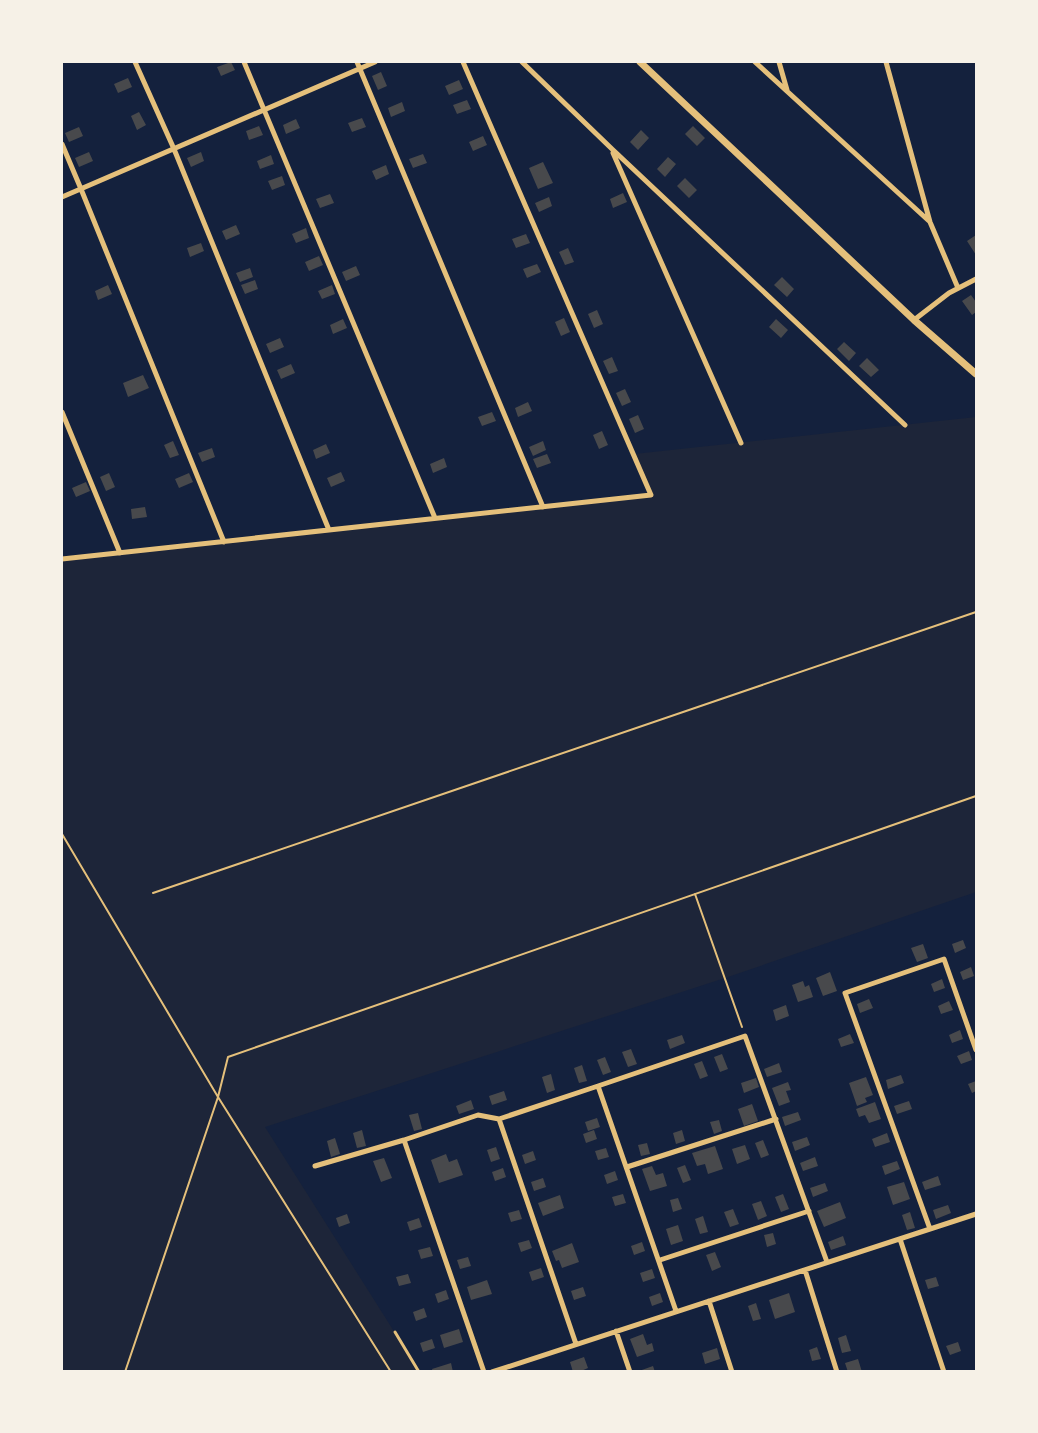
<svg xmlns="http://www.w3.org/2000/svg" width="1038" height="1433" font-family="'Exo 2',sans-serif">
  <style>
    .green { fill: #1d2539 }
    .building { fill: #48494c }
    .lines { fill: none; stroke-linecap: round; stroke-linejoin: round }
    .path { stroke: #e5c07b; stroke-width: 2 }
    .service { stroke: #e5c07b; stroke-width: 3 }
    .minor { stroke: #e5c07b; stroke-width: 5 }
    .tertiary { stroke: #e5c07b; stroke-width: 7 }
  </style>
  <rect width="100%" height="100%" fill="#14213d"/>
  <!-- green -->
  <path class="green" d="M976 417V892L725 978 265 1127 419 1371H62V559L651 495 634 454Z"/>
  <!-- building -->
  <path class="building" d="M231 62 235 70 221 76 217 67Z
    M381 72 387 86 378 90 372 76Z
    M128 78 132 87 118 93 114 84Z
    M459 80 463 89 449 95 445 86Z
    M467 100 471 109 457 114 453 105Z
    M402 102 405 111 391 117 388 108Z
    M139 112 146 125 137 130 131 116Z
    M362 118 366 127 352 132 348 123Z
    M296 119 300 128 286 134 283 125Z
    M259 126 263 135 249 140 246 131Z
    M693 126 705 138 697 146 685 134Z
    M79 127 83 136 69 142 65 133Z
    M641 130 649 138 638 150 630 142Z
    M483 136 487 145 473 151 469 142Z
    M89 152 93 161 79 167 75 158Z
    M201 152 204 161 191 167 187 158Z
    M423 154 427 163 413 168 409 159Z
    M271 155 274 164 260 169 257 161Z
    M668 157 676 164 665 177 657 169Z
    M543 162 553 183 538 189 529 168Z
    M386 165 389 174 376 180 372 171Z
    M282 176 285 185 272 190 268 181Z
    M685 178 697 190 689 198 677 186Z
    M623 193 627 202 613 208 610 199Z
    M330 194 334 203 320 208 316 199Z
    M549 197 552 206 539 212 535 203Z
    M236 225 240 234 226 240 222 231Z
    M306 228 309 238 296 243 292 234Z
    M526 234 530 243 516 248 512 239Z
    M976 235V255L967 241Z
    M201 243 204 251 190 257 187 248Z
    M568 248 574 262 565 265 559 252Z
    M319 256 323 265 309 271 305 262Z
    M537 264 541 272 527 278 523 269Z
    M356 266 360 275 346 281 342 272Z
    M250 268 253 277 240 282 236 273Z
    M782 277 794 289 787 297 774 285Z
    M255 280 258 289 245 294 241 285Z
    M108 285 112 294 98 300 95 291Z
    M332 285 335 294 322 299 318 291Z
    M971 295 976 302V312L972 315 962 301Z
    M597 310 603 324 594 328 588 314Z
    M564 318 570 332 561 336 555 322Z
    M343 319 347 328 333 334 330 325Z
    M776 319 788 330 781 338 769 327Z
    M280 338 284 347 270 353 266 344Z
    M844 342 856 353 849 361 837 349Z
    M612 357 618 371 609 374 603 361Z
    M867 358 879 370 871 377 859 366Z
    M291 364 295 373 281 379 277 370Z
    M143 375 149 388 128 397 123 383Z
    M625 389 631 402 622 406 616 393Z
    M528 402 532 411 518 417 515 408Z
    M492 412 496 421 482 426 478 417Z
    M638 415 644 429 635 433 629 419Z
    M602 431 608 445 599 449 593 435Z
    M173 441 179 455 170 458 164 445Z
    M543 441 546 450 533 456 529 447Z
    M326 444 330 453 316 459 313 450Z
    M212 448 215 457 202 462 198 453Z
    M547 454 551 463 537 468 533 459Z
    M444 458 447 467 433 473 430 464Z
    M341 472 345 481 331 487 327 478Z
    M109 473 115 487 106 491 100 477Z
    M189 473 193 482 179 488 175 479Z
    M86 482 90 491 76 497 72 488Z
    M145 507 147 517 132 519 131 509Z
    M963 940 966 948 955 953 952 944Z
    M923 944 928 958 917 962 911 948Z
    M971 967 974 976 963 980 960 972Z
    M830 972 837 991 823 996 816 978Z
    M942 979 945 988 934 992 931 984Z
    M803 981 805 987 809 985 813 997 798 1002 792 985Z
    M869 999 873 1008 860 1013 857 1004Z
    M949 1001 953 1010 941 1014 938 1006Z
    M786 1005 789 1016 776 1021 773 1010Z
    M960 1030 963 1039 952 1043 949 1035Z
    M850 1034 854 1043 841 1047 838 1039Z
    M682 1035 685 1043 670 1049 667 1040Z
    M631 1049 637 1064 628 1067 622 1052Z
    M969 1051 972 1060 961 1064 957 1056Z
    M722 1054 728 1069 720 1072 714 1057Z
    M605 1057 611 1072 603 1075 597 1060Z
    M702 1061 708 1076 700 1079 694 1064Z
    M779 1063 782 1072 767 1077 764 1069Z
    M582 1065 587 1081 579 1083 574 1068Z
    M551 1074 555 1090 547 1093 542 1077Z
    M901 1075 904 1083 888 1089 886 1080Z
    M866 1077 873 1095 865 1098 867 1102 857 1106 849 1083Z
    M756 1078 759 1087 744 1093 741 1083Z
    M976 1081V1091L972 1093 968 1084Z
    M788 1082 791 1090 786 1091 790 1102 779 1106 772 1088Z
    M504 1091 507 1100 492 1105 489 1096Z
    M471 1100 474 1109 459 1114 456 1106Z
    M909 1101 912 1109 897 1114 894 1106Z
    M875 1102 881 1119 869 1123 865 1115 859 1117 856 1109Z
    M752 1104 758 1121 744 1126 738 1109Z
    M798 1112 801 1120 785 1126 782 1117Z
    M418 1113 422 1129 414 1131 409 1115Z
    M597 1118 600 1127 588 1131 585 1122Z
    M719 1120 722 1131 714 1134 710 1122Z
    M362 1130 366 1146 357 1148 353 1133Z
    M594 1130 597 1139 586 1143 583 1134Z
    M682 1130 685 1141 676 1144 673 1133Z
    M887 1133 890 1142 875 1147 872 1139Z
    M807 1137 810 1145 795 1151 792 1142Z
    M335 1138 340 1154 331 1157 327 1141Z
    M763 1140 769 1155 761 1158 755 1143Z
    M647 1143 650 1154 641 1156 638 1145Z
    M745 1145 750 1159 737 1164 732 1149Z
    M715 1146 723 1169 708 1174 705 1164 697 1166 692 1153Z
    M496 1147 500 1159 491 1162 487 1150Z
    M606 1148 609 1157 598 1160 595 1151Z
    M533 1151 536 1160 525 1164 522 1155Z
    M446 1154 449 1162 457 1159 463 1175 439 1183 431 1160Z
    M815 1157 818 1166 803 1171 800 1163Z
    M384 1158 392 1178 381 1182 373 1161Z
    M897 1161 900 1169 885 1175 882 1166Z
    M685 1165 691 1180 683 1183 677 1168Z
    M652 1166 656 1175 663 1173 667 1186 650 1191 642 1169Z
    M503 1168 506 1177 495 1181 492 1172Z
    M615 1171 618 1180 607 1184 604 1175Z
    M938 1176 941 1185 925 1190 922 1182Z
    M543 1178 546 1187 534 1191 531 1182Z
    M904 1182 910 1199 893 1205 887 1187Z
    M825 1183 828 1191 813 1197 810 1188Z
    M623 1194 626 1203 615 1206 612 1197Z
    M783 1194 789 1209 781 1212 775 1197Z
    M560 1195 564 1208 543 1216 538 1203Z
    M678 1198 682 1209 673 1212 670 1200Z
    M761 1201 767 1216 758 1220 752 1204Z
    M840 1202 846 1218 824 1227 817 1211Z
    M948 1205 951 1213 936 1219 933 1210Z
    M733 1209 739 1224 730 1227 724 1212Z
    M519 1210 522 1219 511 1222 508 1213Z
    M910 1212 915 1228 907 1230 902 1215Z
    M347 1214 350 1223 339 1227 336 1218Z
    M703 1216 708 1232 700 1234 695 1219Z
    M419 1218 422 1227 410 1231 407 1222Z
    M678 1225 683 1241 671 1245 666 1229Z
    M773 1233 776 1244 767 1247 764 1235Z
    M843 1236 846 1245 831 1250 828 1242Z
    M529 1240 532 1248 521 1252 518 1243Z
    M642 1242 645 1251 634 1255 631 1246Z
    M572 1243 579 1262 562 1268 559 1260 556 1261 552 1251Z
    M430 1247 433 1256 421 1259 418 1250Z
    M715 1252 721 1267 712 1271 706 1255Z
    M468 1257 471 1266 460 1269 457 1260Z
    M541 1268 544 1277 532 1281 529 1272Z
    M652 1269 655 1278 643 1282 640 1273Z
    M408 1274 411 1283 399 1286 396 1277Z
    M936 1277 939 1286 928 1289 925 1280Z
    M487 1280 492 1294 471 1300 467 1287Z
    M583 1287 586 1296 574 1300 571 1291Z
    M446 1290 449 1299 438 1303 435 1294Z
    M660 1293 663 1302 652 1306 649 1297Z
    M789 1293 795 1312 775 1319 769 1300Z
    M756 1303 761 1319 753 1321 748 1306Z
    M424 1308 427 1317 416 1321 413 1312Z
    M459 1329 463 1342 444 1348 440 1335Z
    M643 1334 647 1345 652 1343 654 1351 637 1357 630 1339Z
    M846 1335 851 1351 842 1353 838 1338Z
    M432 1339 435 1348 423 1352 420 1343Z
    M958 1342 961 1351 950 1355 946 1346Z
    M817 1347 821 1359 812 1361 809 1350Z
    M717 1348 720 1359 705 1364 702 1353Z
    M584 1357 588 1368 579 1372H573L570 1362Z
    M858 1359 862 1372H848L845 1363Z
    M451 1363 453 1372H433L432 1369Z
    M653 1366 655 1372H639V1371Z"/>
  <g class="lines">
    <!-- path -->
    <path class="path" d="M62 834 218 1097 391 1372
      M153 893 976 612
      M695 894 742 1027
      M125 1372 218 1097 228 1057 976 796"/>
    <!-- service -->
    <path class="service" d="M395 1332 419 1372"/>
    <!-- minor -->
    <path class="minor" d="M135 62 174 149 329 530
      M244 62 435 518
      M357 62 543 507
      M522 62 612 149 905 425
      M755 62 929 221
      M779 62 787 90
      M886 62 930 222 958 288
      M62 144 81 189 224 542
      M613 153 741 443
      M62 197 375 62
      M914 320 949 293 976 279
      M62 412 120 553
      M62 559 651 495 463 62
      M598 1086 745 1036 827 1262
      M499 1119 576 1344
      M404 1140 484 1372
      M315 1166 404 1140 478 1115 499 1119 598 1086 676 1311
      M627 1167 776 1119
      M930 1229 845 993 944 959 976 1050
      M900 1239 944 1372
      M660 1260 809 1211
      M805 1270 837 1372
      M709 1301 732 1372
      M616 1331 630 1372
      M492 1372 976 1214"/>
    <!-- tertiary -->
    <path class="tertiary" d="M640 62 914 320 976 374"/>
  </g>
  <!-- border -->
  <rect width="1038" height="1433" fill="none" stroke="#f6f1e7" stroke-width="126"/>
</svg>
